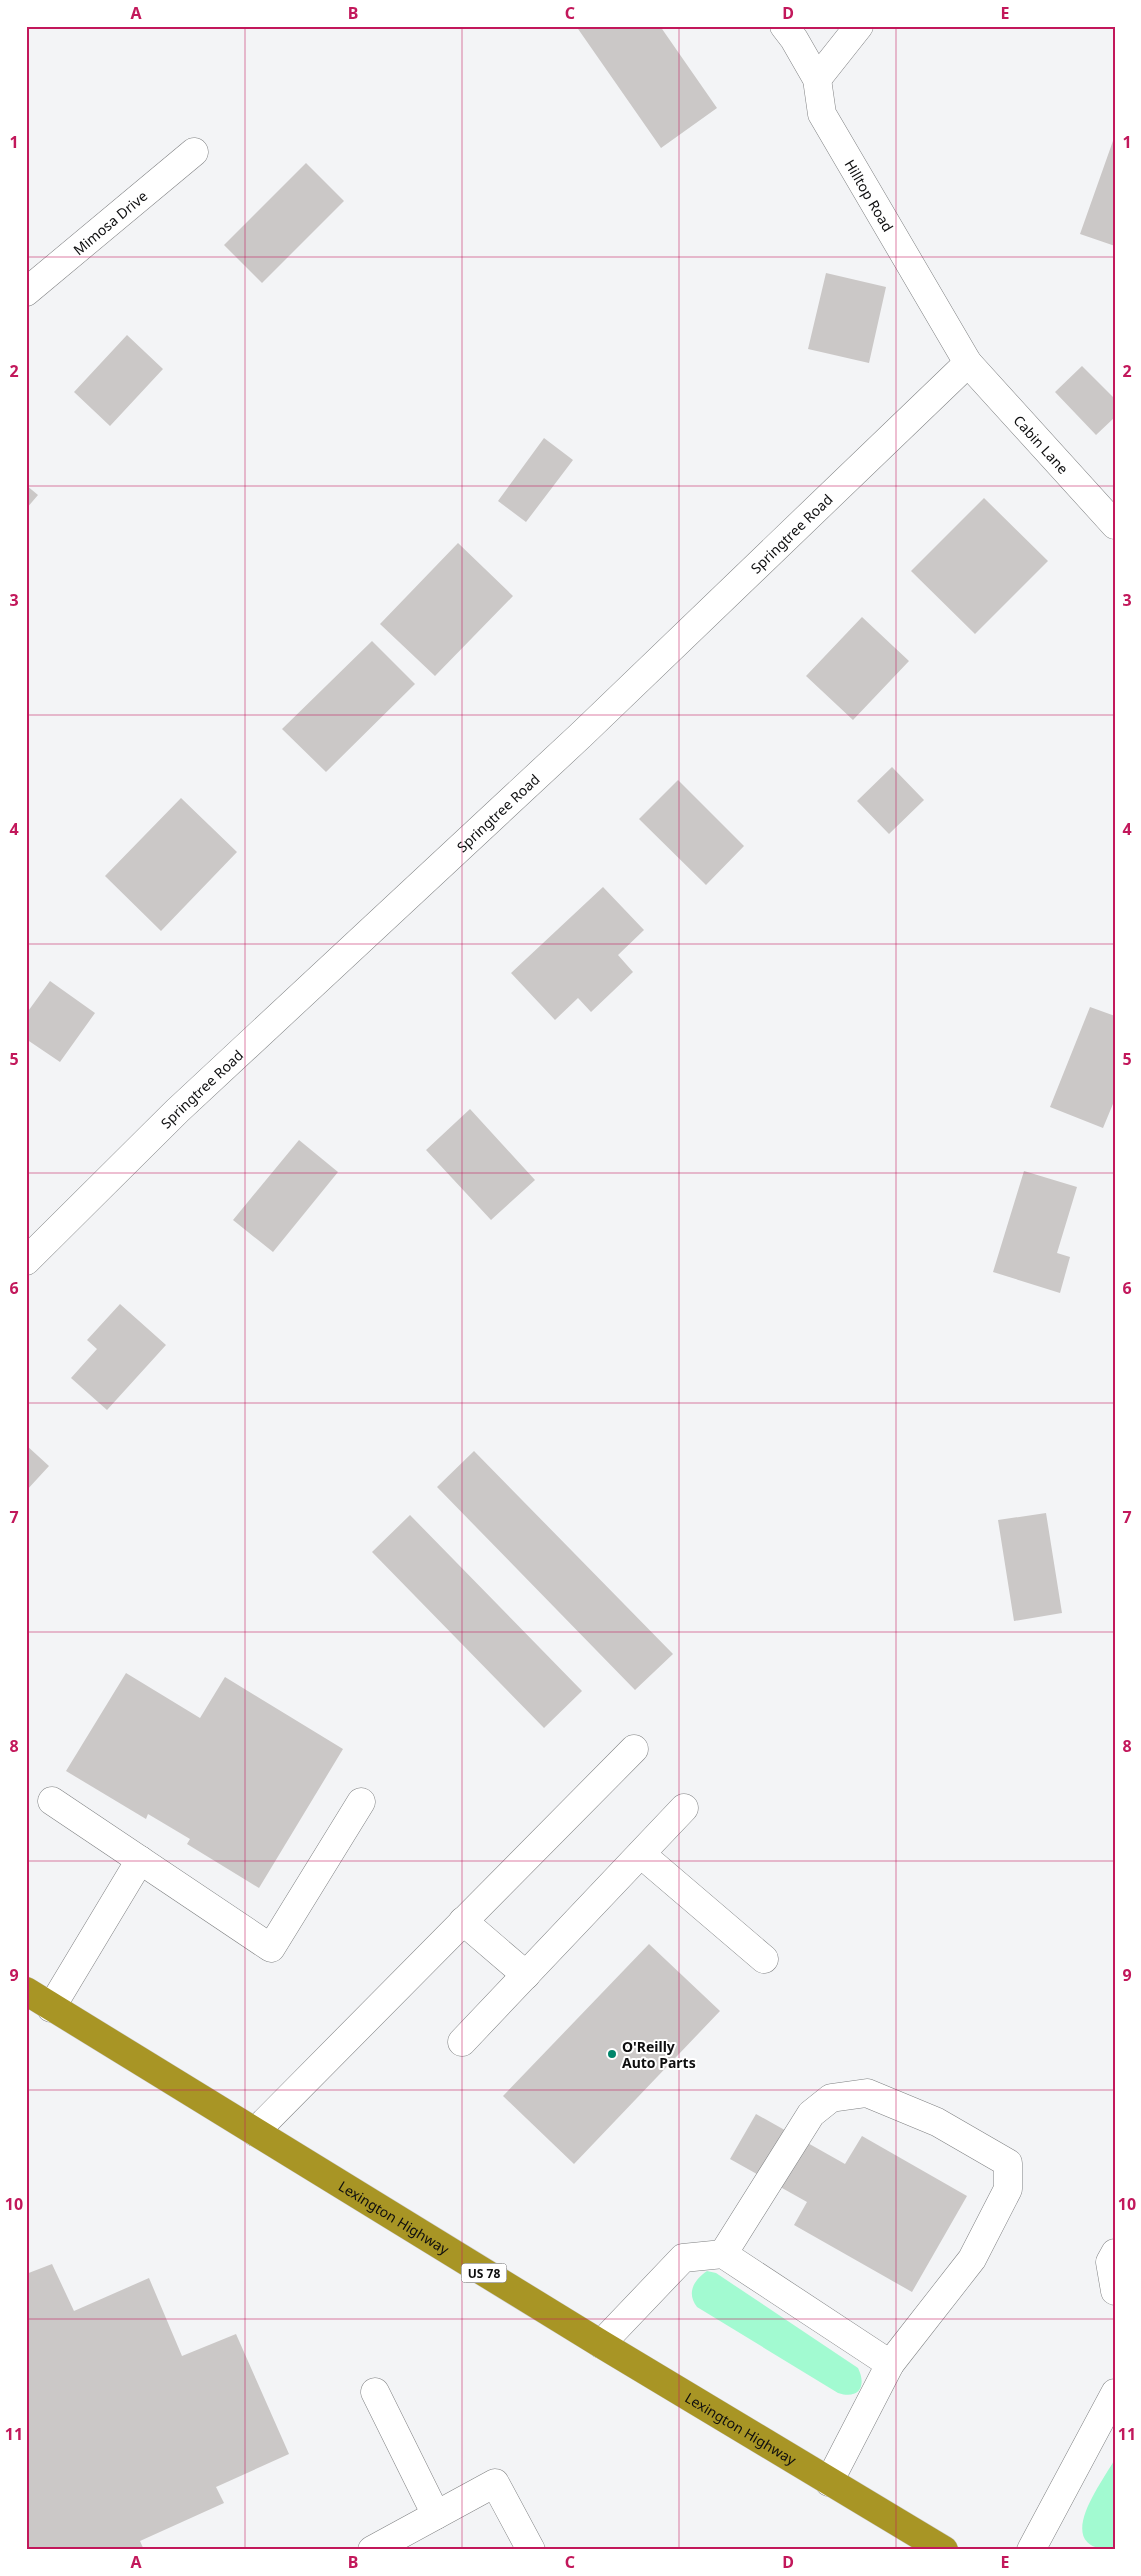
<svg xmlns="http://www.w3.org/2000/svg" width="1141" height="2576" font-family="'Noto Sans',sans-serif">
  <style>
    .green { fill: #a2fad1 }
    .building { fill: #cbc8c7 }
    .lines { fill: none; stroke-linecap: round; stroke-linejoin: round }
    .minor-casing { stroke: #7f8082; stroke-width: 29 }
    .highway-casing { stroke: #cfcfcf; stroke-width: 29 }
    .minor { stroke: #fff; stroke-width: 28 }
    .highway { stroke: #a89525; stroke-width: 28 }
    .grid { fill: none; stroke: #c2185b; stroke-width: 1; stroke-opacity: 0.55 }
    .poi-dot { fill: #00866b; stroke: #fff; stroke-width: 2 }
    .labels { text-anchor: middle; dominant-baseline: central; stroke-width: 4; stroke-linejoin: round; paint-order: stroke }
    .shield { fill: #fff; stroke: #565657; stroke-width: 1 }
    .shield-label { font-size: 12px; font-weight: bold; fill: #0e0e0f }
    .street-label { font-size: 14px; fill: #0e0e0f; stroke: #fff }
    .poi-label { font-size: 14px; font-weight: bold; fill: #0e0e0f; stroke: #fff; text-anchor: start }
    .neatline { fill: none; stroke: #c2185b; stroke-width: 2 }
    .grid-label { font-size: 16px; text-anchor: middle; font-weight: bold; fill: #c2185b }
  </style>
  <rect width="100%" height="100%" fill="#f3f4f6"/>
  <!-- green -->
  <path class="green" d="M707 2271 716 2273 858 2368C867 2386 859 2400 838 2393L697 2307C686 2293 694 2280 707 2271Z
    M1115 2459V2550C1050 2550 1099 2487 1115 2459Z"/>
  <!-- building -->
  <path class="building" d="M576 26H660L717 108 661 148Z
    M1114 138H1115V246L1080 234Z
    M306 163 344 201 262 283 224 245Z
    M826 273 886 287 869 363 808 349Z
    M127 335 163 369 110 426 74 392Z
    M1082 366 1115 399V417L1096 435 1055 392Z
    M544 438 573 460 526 522 498 501Z
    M26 485 38 495 26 509Z
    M984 498 1048 561 975 634 911 571Z
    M458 543 513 596 435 676 380 624Z
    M862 617 909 661 853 720 806 676Z
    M372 641 415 684 326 772 282 729Z
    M892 767 924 800 889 834 857 801Z
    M678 780 744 846 706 885 639 819Z
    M181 798 237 852 161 931 105 876Z
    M603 887 644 930 618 955 633 972 591 1012 578 998 555 1020 511 973Z
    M50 981 95 1013 60 1062 26 1039V1014Z
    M1090 1007 1115 1016V1099L1103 1128 1050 1107Z
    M470 1109 535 1180 491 1220 426 1150Z
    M299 1140 338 1172 273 1252 233 1220Z
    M1024 1171 1077 1187 1057 1253 1070 1257 1060 1293 993 1272Z
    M120 1304 166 1345 107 1410 71 1378 97 1349 87 1340Z
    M26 1445 49 1466 26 1491Z
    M474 1451 673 1654 635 1690 437 1487Z
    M1046 1513 1062 1613 1014 1621 998 1520Z
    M410 1515 582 1691 544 1728 372 1552Z
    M126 1673 200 1718 225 1677 343 1749 259 1888 187 1844 190 1839 148 1814 146 1819 66 1771Z
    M649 1944 720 2011 574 2164 503 2096Z
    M756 2114 845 2164 862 2136 967 2196 912 2292 794 2225 807 2202 730 2159Z
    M52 2264 74 2311 149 2278 182 2356 236 2334 289 2454 216 2487 224 2503 140 2541 144 2550H125L124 2548 119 2550H26V2274Z"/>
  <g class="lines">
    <defs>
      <g id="minor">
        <path id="s1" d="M784 26 794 39 817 79 822 114 968 363 1115 525"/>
        <path d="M817 79 859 26"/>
        <path id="s2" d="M26 292 194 152"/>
        <path id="s3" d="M26 1261 177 1111 581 735 968 363"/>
        <path d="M52 1801 271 1948 361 1802"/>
        <path d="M641 1854 764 1959"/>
        <path d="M463 1921 526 1975"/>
        <path d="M51 2008 140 1860"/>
        <path d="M462 2042 684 1808"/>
        <path d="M255 2132 634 1749"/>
        <path d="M1115 2253 1110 2262 1115 2291"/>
        <path d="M723 2254 811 2114 831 2098 867 2093 937 2122 1008 2163V2189L972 2259 890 2364 829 2482"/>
        <path d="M601 2344 683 2258 723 2254 890 2364"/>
        <path d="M375 2392 436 2515"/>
        <path d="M372 2550 495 2483 531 2550"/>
        <path d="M1031 2550 1115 2393"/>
      </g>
      <g id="highway">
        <path id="s4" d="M26 1991 601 2344 944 2550"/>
      </g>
    </defs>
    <!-- minor casing -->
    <use href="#minor" class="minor-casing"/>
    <!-- highway casing -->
    <use href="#highway" class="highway-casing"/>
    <!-- minor -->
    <use href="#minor" class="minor"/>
    <!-- highway -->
    <use href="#highway" class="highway"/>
  </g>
  <!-- grid -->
  <path class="grid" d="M245 26V2550M462 26V2550M679 26V2550M896 26V2550M26 257H1115M26 486H1115M26 715H1115M26 944H1115M26 1173H1115M26 1403H1115M26 1632H1115M26 1861H1115M26 2090H1115M26 2319H1115"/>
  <!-- markers -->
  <circle class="poi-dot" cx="612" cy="2054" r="5"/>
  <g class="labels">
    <!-- shield labels -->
    <rect class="shield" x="461.5" y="2263.5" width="45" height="19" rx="4"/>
    <g class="shield-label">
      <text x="484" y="2273">US 78</text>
    </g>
    <!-- street labels -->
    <g class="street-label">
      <text stroke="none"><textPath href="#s1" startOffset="192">Hilltop Road</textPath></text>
      <text stroke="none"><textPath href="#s2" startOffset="109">Mimosa Drive</textPath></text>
      <text stroke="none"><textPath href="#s1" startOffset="496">Cabin Lane</textPath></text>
      <text stroke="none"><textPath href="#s3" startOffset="1056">Springtree Road</textPath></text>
      <text stroke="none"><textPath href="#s3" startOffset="651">Springtree Road</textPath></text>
      <text stroke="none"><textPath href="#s3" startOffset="246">Springtree Road</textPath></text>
      <text stroke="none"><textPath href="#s4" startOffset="432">Lexington Highway</textPath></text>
      <text stroke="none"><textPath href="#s4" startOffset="838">Lexington Highway</textPath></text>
    </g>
    <!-- poi labels -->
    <g class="poi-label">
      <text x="622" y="2046">O'Reilly<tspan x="622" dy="16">Auto Parts</tspan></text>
    </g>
  </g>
  <!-- border -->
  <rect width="1141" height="2576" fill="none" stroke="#ffffff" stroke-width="55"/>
  <rect x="28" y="28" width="1086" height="2520" class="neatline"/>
  <g class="grid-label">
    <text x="136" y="19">A</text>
    <text x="353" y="19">B</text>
    <text x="570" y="19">C</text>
    <text x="788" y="19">D</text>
    <text x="1005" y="19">E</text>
    <text x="14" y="148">1</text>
    <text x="1127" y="148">1</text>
    <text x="14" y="377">2</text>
    <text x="1127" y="377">2</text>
    <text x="14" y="606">3</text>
    <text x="1127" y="606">3</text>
    <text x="14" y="835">4</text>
    <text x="1127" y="835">4</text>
    <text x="14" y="1065">5</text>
    <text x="1127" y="1065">5</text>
    <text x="14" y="1294">6</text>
    <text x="1127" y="1294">6</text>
    <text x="14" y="1523">7</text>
    <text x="1127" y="1523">7</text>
    <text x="14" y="1752">8</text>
    <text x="1127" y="1752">8</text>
    <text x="14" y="1981">9</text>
    <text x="1127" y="1981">9</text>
    <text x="14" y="2210">10</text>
    <text x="1127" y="2210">10</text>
    <text x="14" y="2440">11</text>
    <text x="1127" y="2440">11</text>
    <text x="136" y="2568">A</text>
    <text x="353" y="2568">B</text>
    <text x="570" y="2568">C</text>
    <text x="788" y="2568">D</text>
    <text x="1005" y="2568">E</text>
  </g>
</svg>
